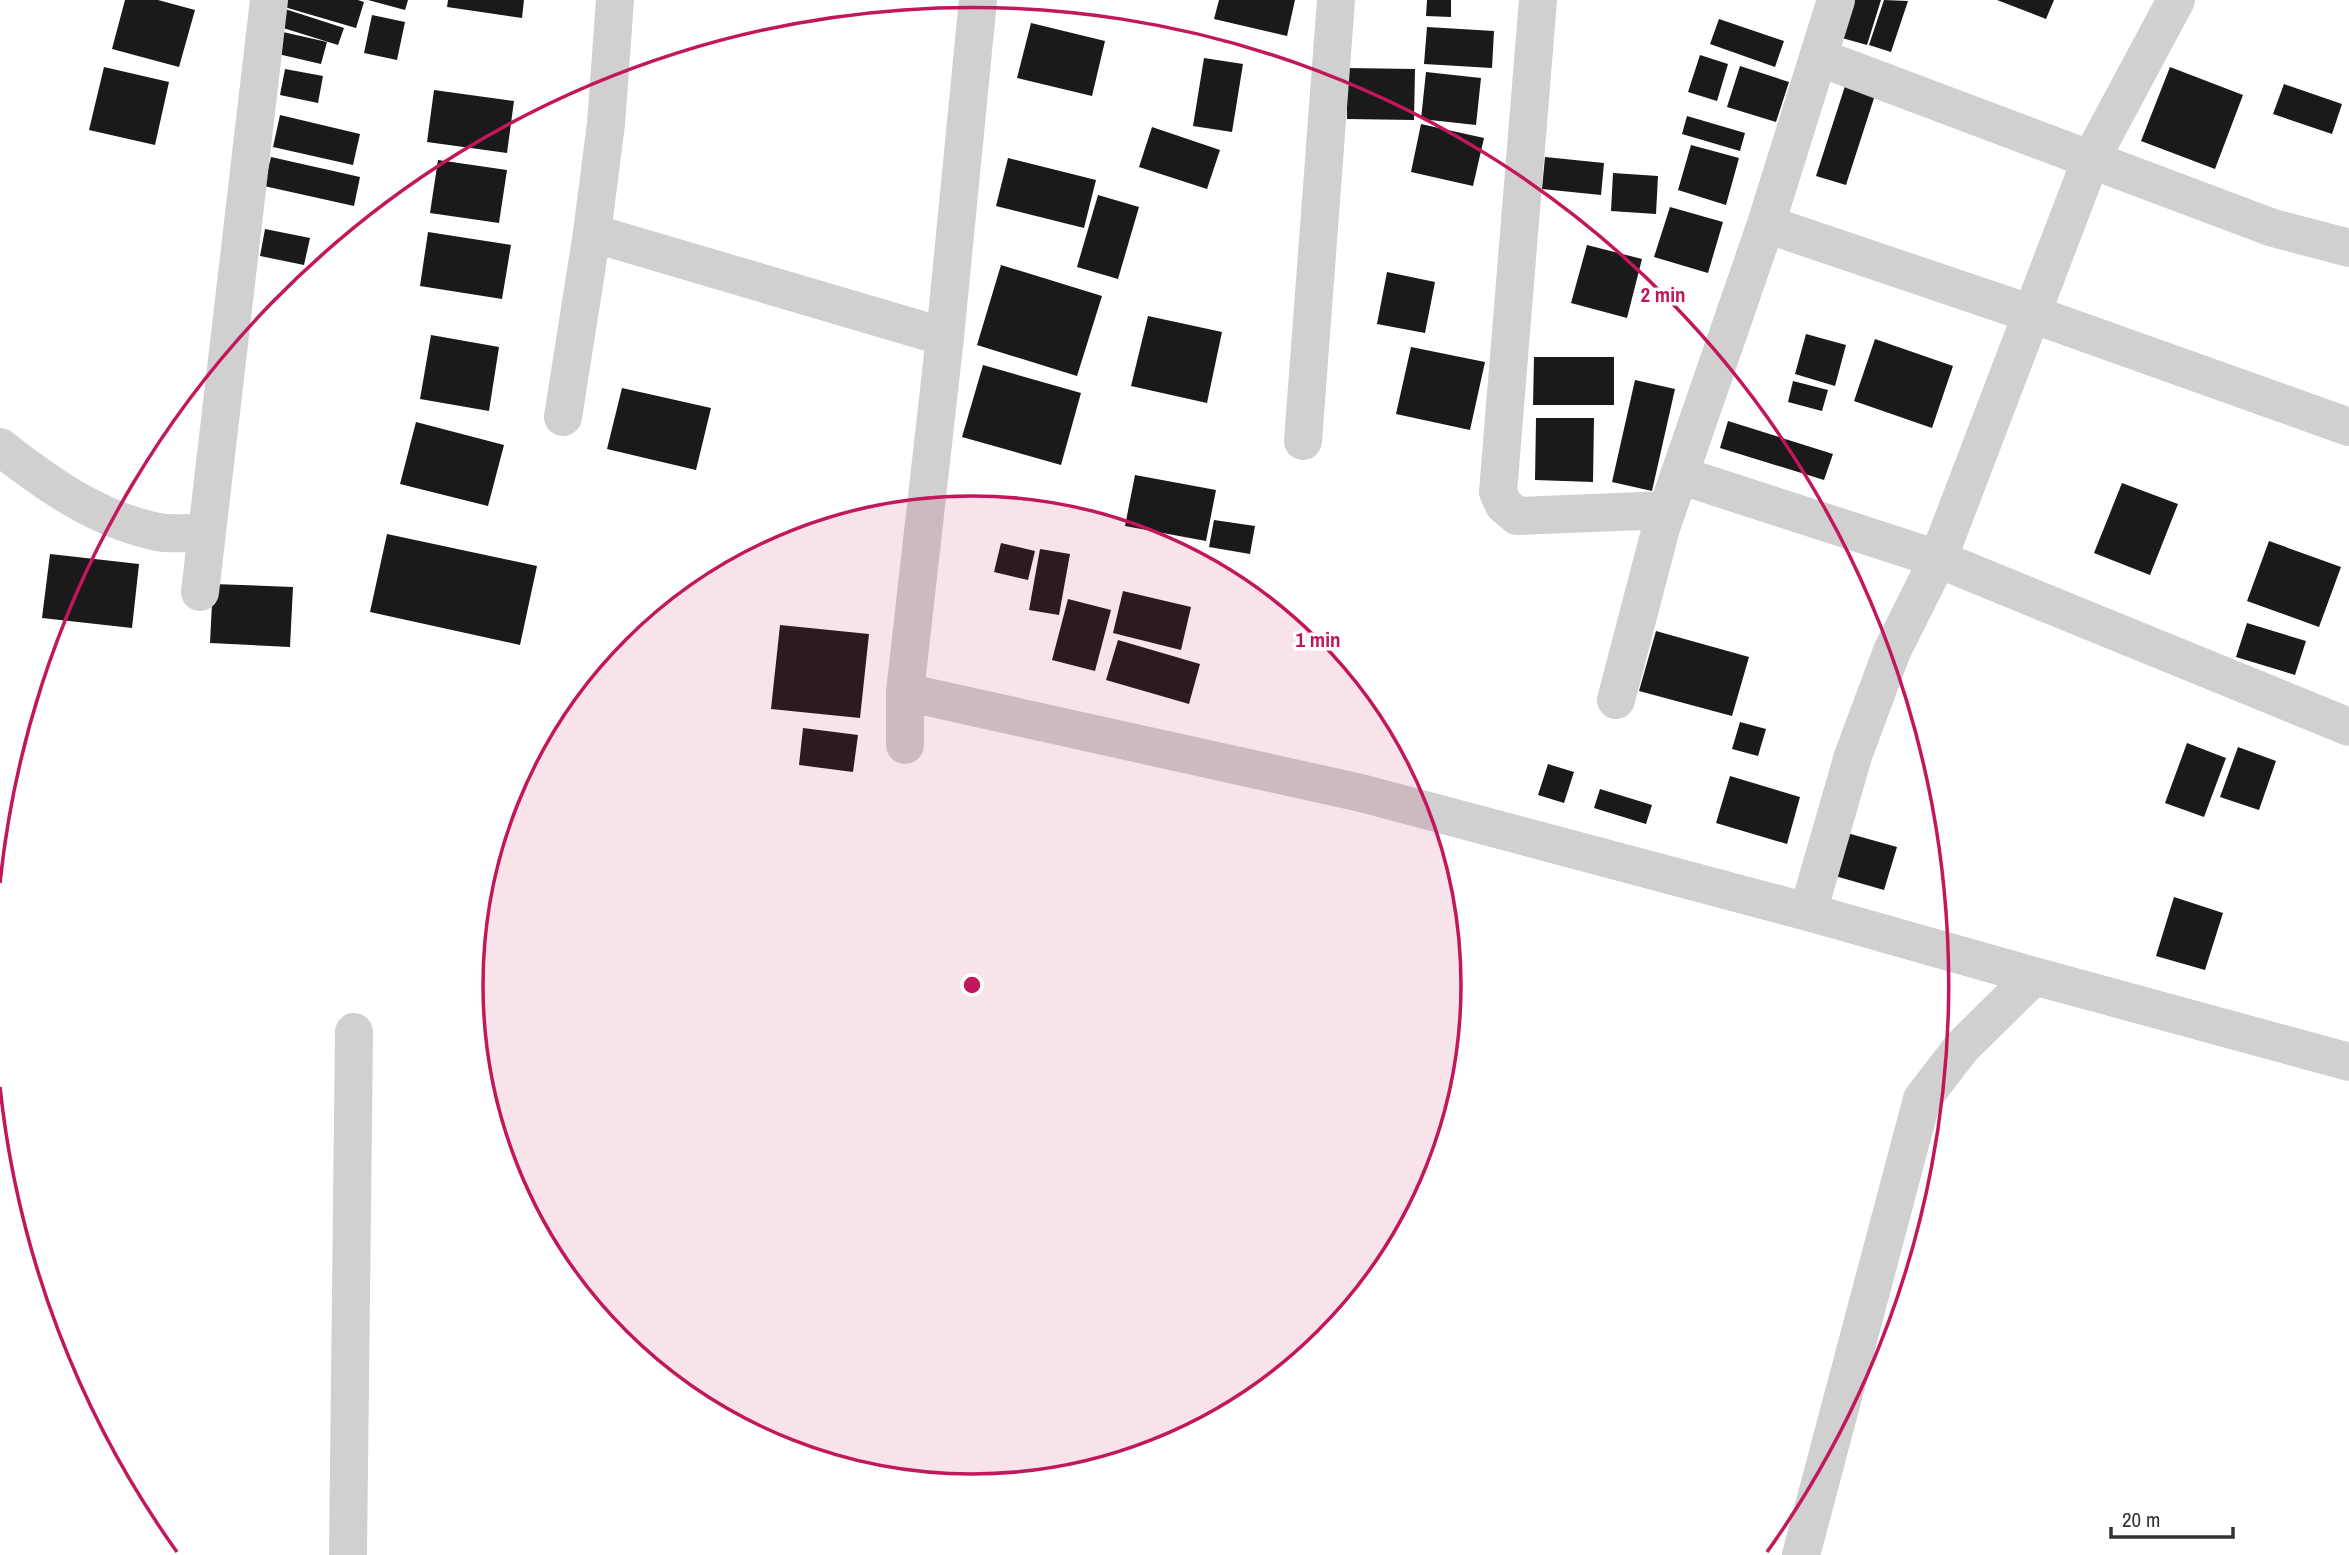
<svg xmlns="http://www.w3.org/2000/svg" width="2349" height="1555" font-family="'Archivo Narrow',sans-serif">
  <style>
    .building { fill: #1a1a1a }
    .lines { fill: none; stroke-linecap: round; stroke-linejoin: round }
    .minor { stroke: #d0d0d0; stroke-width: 38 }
    .ring { fill: none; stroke: #c2185b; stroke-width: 3.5 }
    .centre { fill: #c2185b; stroke: #fff; stroke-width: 3.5 }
    .ring-label { font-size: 21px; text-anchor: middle; font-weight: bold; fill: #c2185b; stroke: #fff; stroke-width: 7; stroke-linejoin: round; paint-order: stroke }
  </style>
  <rect width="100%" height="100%" fill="#fff"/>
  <!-- building -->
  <path class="building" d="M125 0H158L195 10 179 67 112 49Z
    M283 0H358L364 2 356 28 281 6Z
    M368 0H408L405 10Z
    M448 0H524L522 18 447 7Z
    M1219 0H1295L1287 36 1214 19Z
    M1427 0H1451V17L1426 16Z
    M1853 0H1881L1867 45 1842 38Z
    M1884 0 1908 1 1891 52 1869 45Z
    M1997 0H2054L2046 19Z
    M285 9 344 28 338 45 280 27Z
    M372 15 405 22 397 60 364 53Z
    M1719 19 1784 41 1775 67 1710 44Z
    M1031 23 1105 41 1092 96 1017 78Z
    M1427 27 1494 31 1492 68 1424 64Z
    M283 32 327 42 321 64 278 54Z
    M1700 55 1728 64 1717 101 1688 92Z
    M1204 58 1243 64 1232 132 1193 126Z
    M1740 66 1789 82 1776 122 1727 107Z
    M104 67 169 82 155 145 89 130Z
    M2170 67 2243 95 2215 169 2141 141Z
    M1347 68 1415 69 1414 120 1347 119Z
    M285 69 323 76 318 103 280 95Z
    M1426 72 1481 78 1476 125 1421 119Z
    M2284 84 2342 104 2332 134 2273 114Z
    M1845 86 1875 95 1846 185 1816 176Z
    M434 90 514 101 507 153 427 142Z
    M280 115 360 134 353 165 273 147Z
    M1687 116 1745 133 1740 151 1682 134Z
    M1421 124 1484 138 1473 186 1411 172Z
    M1152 127 1220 150 1207 189 1139 167Z
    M1691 145 1739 158 1726 205 1678 190Z
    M271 157 360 177 354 206 264 186Z
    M1545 157 1604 163 1601 195 1542 189Z
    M1008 158 1096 180 1084 228 996 206Z
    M438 160 507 170 499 223 430 213Z
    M1613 173 1658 176 1656 214 1611 211Z
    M1098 195 1139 207 1118 279 1077 267Z
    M1670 207 1723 222 1708 273 1654 257Z
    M265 229 310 238 304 265 260 256Z
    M428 232 511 245 502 299 420 286Z
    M1587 245 1642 259 1627 318 1571 303Z
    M1001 265 1102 296 1077 376 977 345Z
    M1387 272 1435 282 1425 333 1377 324Z
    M1148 316 1222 332 1207 403 1131 386Z
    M1806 334 1846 345 1835 386 1795 374Z
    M431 335 499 347 489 411 420 399Z
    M1875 339 1953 366 1932 428 1854 401Z
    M1411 347 1485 362 1470 430 1396 414Z
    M1534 357H1614V405H1533Z
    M983 365 1081 393 1061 465 962 437Z
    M1635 380 1675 389 1652 491 1612 482Z
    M1793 381 1828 390 1822 411 1788 402Z
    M622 388 711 408 696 470 607 449Z
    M1536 418H1594L1593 482 1535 480Z
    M1728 421 1833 454 1824 480 1720 448Z
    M416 422 504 445 488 506 400 484Z
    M1135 475 1216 490 1206 541 1125 526Z
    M2122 483 2178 504 2150 575 2094 553Z
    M1214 520 1255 526 1250 554 1209 547Z
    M387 534 537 566 520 645 370 612Z
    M2269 541 2341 567 2319 627 2247 601Z
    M1001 543 1035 551 1028 580 994 572Z
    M1040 549 1070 554 1059 615 1029 610Z
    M50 554 139 564 132 628 42 618Z
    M213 584 293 587 290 647 210 643Z
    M1123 591 1191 607 1181 650 1113 633Z
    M1068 599 1111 610 1095 671 1052 660Z
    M2247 623 2306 641 2295 675 2236 657Z
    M780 625 869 634 860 718 771 709Z
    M1656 631 1749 657 1732 716 1639 691Z
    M1118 640 1200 664 1189 704 1106 680Z
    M1740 722 1766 729 1758 756 1732 749Z
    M803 728 858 735 853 772 799 765Z
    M2187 743 2226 758 2204 817 2165 803Z
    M2238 747 2276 761 2259 810 2220 797Z
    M1548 764 1574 772 1564 803 1538 795Z
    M1730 776 1800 797 1787 844 1716 823Z
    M1600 789 1652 805 1646 824 1594 808Z
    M1847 833 1897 847 1884 890 1835 876Z
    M2174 897 2223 913 2205 970 2156 956Z"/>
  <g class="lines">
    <!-- minor -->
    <path class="minor" d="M1538 0 1498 492 1504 505 1517 516 1667 510
      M1818 57 2273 228 2349 248
      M1766 224 2032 314 2349 427
      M592 233 945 337
      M563 417 592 233 606 124 615 0
      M1303 441 1336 0
      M0 447C47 484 98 520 158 532 173 535 191 532 207 532
      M1679 475 1938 559 2349 727
      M200 592 269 0
      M905 692 1361 793 1808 912 2034 976 2349 1062
      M1616 700 1661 528 1766 224 1836 0
      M905 745V692L945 337 978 0
      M1808 912 1853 756 1892 651 1938 559 2091 159 2176 0
      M348 1555 354 1032
      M1801 1555 1922 1099 1962 1047 2034 976"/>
  </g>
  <!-- distance rings -->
  <circle cx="972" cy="985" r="489" fill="#c2185b" fill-opacity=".12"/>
  <g class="ring">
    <circle cx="972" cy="985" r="489"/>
    <path d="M177 1552A977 977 0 0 1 0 1087M0 883A977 977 0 1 1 1767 1552"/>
  </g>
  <circle cx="972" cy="985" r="10" class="centre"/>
  <g class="ring-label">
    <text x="1663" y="302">2 min</text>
    <text x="1318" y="647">1 min</text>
  </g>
  <!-- scale -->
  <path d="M2111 1527v10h122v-10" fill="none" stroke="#333333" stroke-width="3.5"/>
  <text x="2122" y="1527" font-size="21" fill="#333333" stroke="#ffffff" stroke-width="5" paint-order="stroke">20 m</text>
</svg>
